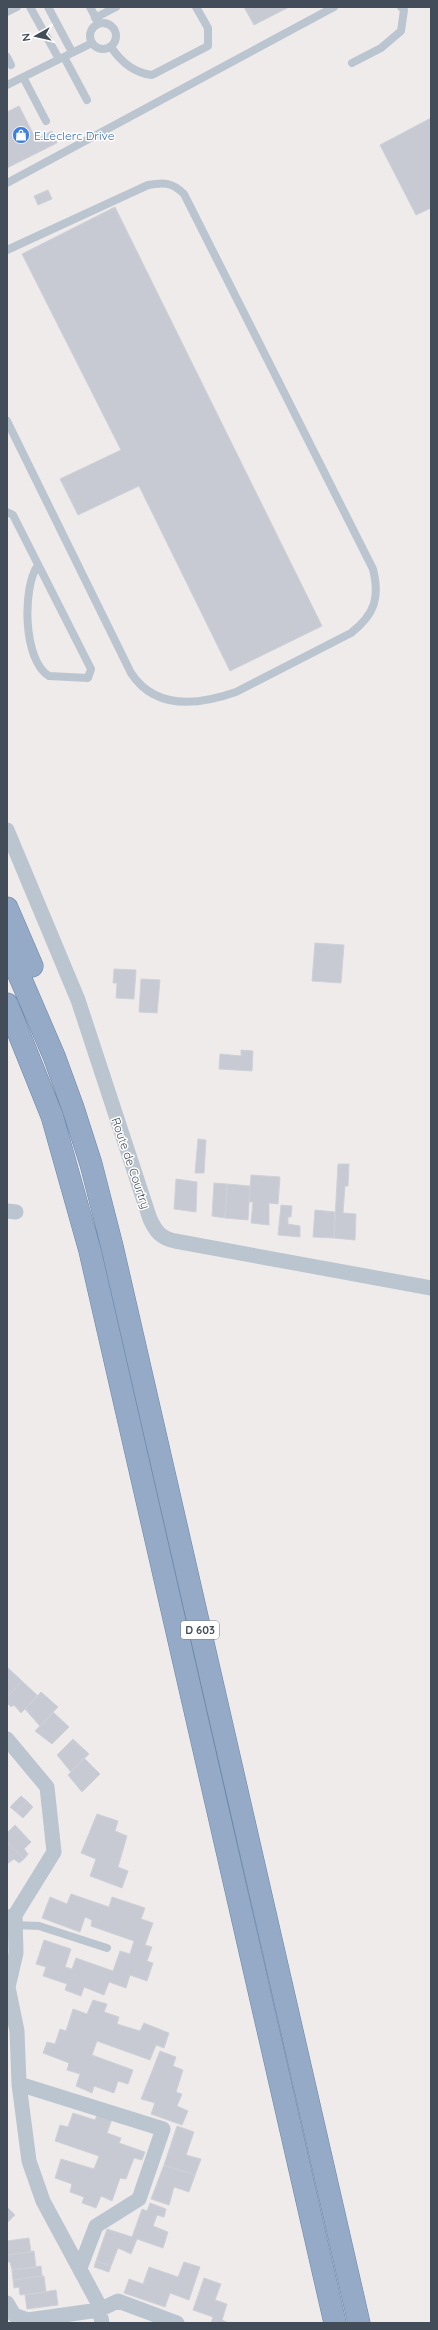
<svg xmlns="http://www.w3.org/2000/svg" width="438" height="2330" font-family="Quicksand,sans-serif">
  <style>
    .building { fill: #c7cad2; stroke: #cfd1d8 }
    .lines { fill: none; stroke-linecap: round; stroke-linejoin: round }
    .trunk-casing { stroke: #6a85aa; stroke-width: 23 }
    .service { stroke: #bbc5cf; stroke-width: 8 }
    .minor { stroke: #bbc5cf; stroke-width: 15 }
    .trunk { stroke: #94aac6; stroke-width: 22 }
    .labels { text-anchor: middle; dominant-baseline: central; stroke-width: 3; stroke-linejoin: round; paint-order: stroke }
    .shield { fill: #fff; stroke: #7b828c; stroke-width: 1 }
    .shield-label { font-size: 11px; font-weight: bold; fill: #434d5a }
    .shop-label { font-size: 12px; fill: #366cbe; stroke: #fff; text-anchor: start }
    .street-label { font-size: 12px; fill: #434d5a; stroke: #fff }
  </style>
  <rect width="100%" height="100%" fill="#efebeb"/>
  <!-- building -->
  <path class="building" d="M244 7H289L254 25Z
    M19 106 36 139 52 131 57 143 7 168V112Z
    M431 118V208L416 215 380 145Z
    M48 190 52 199 38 205 34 196Z
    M115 207 322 626 230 671 139 486 78 515 60 479 121 450 22 254Z
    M315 943 344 945 341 983 312 981Z
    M114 969 136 970 134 999 116 998 117 983H113Z
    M141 979 160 980 157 1013 139 1012Z
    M241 1050 253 1051 252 1071 219 1069 220 1054 241 1056Z
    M198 1139 206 1140 204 1173H195Z
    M338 1164H349L348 1186H345L343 1213 356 1214 355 1240 334 1238Z
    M251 1175 280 1177 278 1204 269 1203V1225L251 1223 253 1202H249Z
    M176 1179 197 1182 196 1212 174 1209Z
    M214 1183 227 1184 225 1218 212 1216Z
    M227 1184 250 1186 248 1220 225 1218Z
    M281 1205 292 1206 291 1217H288V1224L300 1226V1237L278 1235Z
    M315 1210 335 1212 334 1238 313 1237Z
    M7 1667 22 1681 7 1697Z
    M22 1681 38 1696 21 1713 14 1705 11 1707 7 1703V1697Z
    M41 1692 58 1707 40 1726 25 1709Z
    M53 1712 69 1727 52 1744 35 1731Z
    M73 1739 89 1754 71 1772 57 1755Z
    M84 1758 100 1774 82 1792 68 1775Z
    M21 1796 27 1801 16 1812 10 1807Z
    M27 1801 33 1807 23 1818 16 1812Z
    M97 1814 118 1821 115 1831 127 1836 118 1867 128 1871 122 1888 90 1876 96 1859 81 1853Z
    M15 1825 31 1842 24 1849 28 1854 24 1859 7 1842V1833Z
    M7 1842 24 1859 19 1863 14 1859 7 1864Z
    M71 1894 109 1907 112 1897 145 1908 141 1919 153 1923 145 1945 152 1947 147 1961 153 1963 147 1981 130 1975 126 1988 109 1982 104 1995 84 1987 81 1996 65 1990 67 1984 43 1976 46 1967 36 1964 44 1940 71 1949 65 1967 72 1969 76 1958 113 1971 120 1951 130 1954 134 1941 91 1926 92 1920 85 1917 80 1932 42 1918 50 1897 67 1904Z
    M93 2000 107 2004 104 2012 119 2017 117 2024 140 2031 144 2023 169 2033 164 2048 156 2045 150 2060 97 2041 92 2055 133 2070 128 2084 118 2081 114 2093 94 2086 92 2093 76 2086 80 2074 67 2070 69 2063 43 2053 47 2042 55 2044 60 2029 66 2031 73 2009 87 2014Z
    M160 2051 176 2057 173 2066 183 2070 176 2092 182 2094 177 2106 188 2111 182 2125 151 2114 155 2103 141 2099Z
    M73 2113 95 2120 98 2113 112 2119 107 2133 121 2138 119 2143 145 2152 142 2160 134 2158 126 2179 120 2178 112 2201 101 2196 96 2208 82 2203 84 2197 70 2192 72 2184 55 2178 61 2159 94 2169 99 2156 55 2141 60 2125 68 2127Z
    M177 2126 194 2132 186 2155 201 2159 195 2175 164 2165Z
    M164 2165 195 2175 189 2192 174 2187 169 2205 151 2199Z
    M150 2203 166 2209 164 2217 157 2215 153 2226 168 2232 163 2248 137 2239 131 2254 118 2248 111 2266 96 2261 107 2229 132 2237 142 2209 147 2211Z
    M7 2207 15 2215 7 2223Z
    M29 2238 31 2252 7 2255V2241Z
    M34 2251 36 2267 12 2270 10 2262H7V2255Z
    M96 2261 111 2266 109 2272 94 2267Z
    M184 2262 200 2267 189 2300 170 2293 165 2307 124 2293 129 2279 143 2284 149 2267 178 2277Z
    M41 2266 42 2276 13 2280 12 2270Z
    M42 2276H44L46 2292 20 2295 19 2287 14 2288 13 2280Z
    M204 2278 221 2284 215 2300 227 2304 222 2320 229 2323H211L213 2317 193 2310Z
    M56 2290 58 2305 27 2309 25 2295Z"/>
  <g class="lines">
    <defs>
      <path id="trunk" d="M7 908 32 966
        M7 947 54 1056 73 1108 91 1164 112 1246 359 2323
        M7 1004 52 1116 90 1251 335 2323"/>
    </defs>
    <!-- trunk casing -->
    <use href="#trunk" class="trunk-casing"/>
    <!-- service -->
    <path class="service" d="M30 7 59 59
      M48 7 72 52
      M90 7 98 22
      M7 12 17 7
      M95 18 116 7
      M90 36a13 13 0 1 1 26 0a13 13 0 1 1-26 0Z
      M111 47C121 62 134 73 152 75L208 46V28L196 7
      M7 57 11 65
      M64 57 87 100
      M352 63 381 48 401 31 404 10 401 7
      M23 77 46 121
      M7 85 92 43
      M7 183 334 7
      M7 250 148 185C163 182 172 182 184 194L373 569C380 598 375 614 351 633L236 692C199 705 155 710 131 673L7 421
      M7 512 13 515 91 669 88 678 49 676C23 661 22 587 38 565
      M15 1925 39 1926 107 1948"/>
    <!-- minor -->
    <path class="minor" d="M7 830 78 1000 150 1219C156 1232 161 1238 175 1241L431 1288
      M7 1211 16 1212
      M7 1739 47 1787 54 1852 15 1915 7 1918
      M15 1915 16 1953 8 1987 17 2031 19 2084 29 2161 43 2201 98 2303 102 2323
      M19 2084 163 2129 139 2199 96 2226 80 2268
      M7 2303 14 2315 28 2320 99 2310 118 2301 177 2323"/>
    <!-- trunk -->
    <use href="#trunk" class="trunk"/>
  </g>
  <!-- icons -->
  <defs>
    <symbol id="shop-disc" viewBox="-11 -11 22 22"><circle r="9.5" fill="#3f7fe0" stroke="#fff"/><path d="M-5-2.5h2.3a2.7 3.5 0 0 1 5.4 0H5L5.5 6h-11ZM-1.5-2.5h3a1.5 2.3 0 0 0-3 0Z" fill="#fff"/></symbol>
  </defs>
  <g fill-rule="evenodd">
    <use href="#shop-disc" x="11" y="125" width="20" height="20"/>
  </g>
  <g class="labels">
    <!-- shield labels -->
    <rect class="shield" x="181" y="1621" width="38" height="18" rx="3"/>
    <g class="shield-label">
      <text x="200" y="1630">D 603</text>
    </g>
    <!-- shop labels -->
    <g class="shop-label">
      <text x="34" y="135">E.Leclerc Drive</text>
    </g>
    <!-- street labels -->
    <g class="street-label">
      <text transform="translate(131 1163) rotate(71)">Route de Courtry</text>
    </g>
  </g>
  <!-- border -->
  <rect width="438" height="2330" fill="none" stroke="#434d5a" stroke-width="16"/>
  <!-- north arrow -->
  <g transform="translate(36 36) rotate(262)" stroke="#ffffff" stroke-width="3" paint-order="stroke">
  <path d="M0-3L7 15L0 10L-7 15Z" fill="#434d5a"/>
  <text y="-6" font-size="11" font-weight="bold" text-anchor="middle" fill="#434d5a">N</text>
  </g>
</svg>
